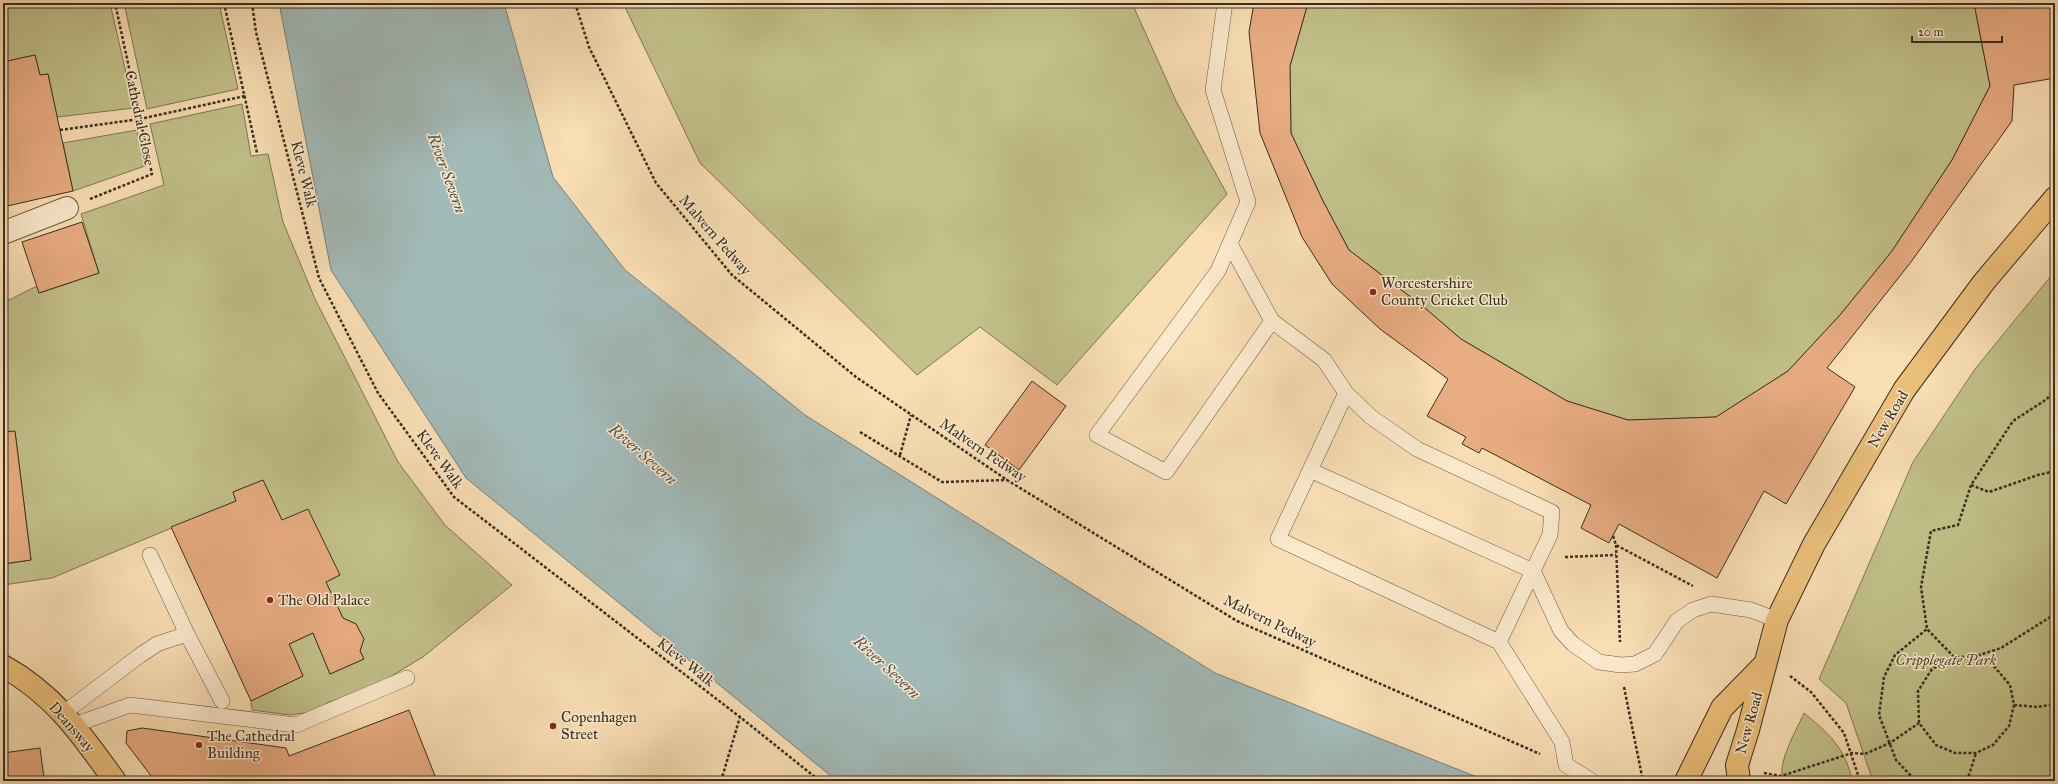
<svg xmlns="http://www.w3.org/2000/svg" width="2058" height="784" font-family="'IM FELL Great Primer',serif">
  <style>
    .green { fill: #c2c18a; stroke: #7d7856 }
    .water { fill: #a2bab8; stroke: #78827c }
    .building { fill: #e9ad82; stroke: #382f22 }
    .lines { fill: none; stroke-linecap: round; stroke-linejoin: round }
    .lane-casing { stroke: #685b46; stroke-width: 16 }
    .street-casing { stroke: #685b46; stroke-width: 24 }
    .primary-casing { stroke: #382f22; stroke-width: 24 }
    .path { stroke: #382f22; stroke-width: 2.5; stroke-dasharray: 3 2; stroke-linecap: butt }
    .lane { stroke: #fceace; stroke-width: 15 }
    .street { stroke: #fceace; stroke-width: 22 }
    .primary { stroke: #edc07a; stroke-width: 22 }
    .poi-dot { fill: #8f2418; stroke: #fceace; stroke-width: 1.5 }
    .labels { text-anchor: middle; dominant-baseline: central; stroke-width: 3; stroke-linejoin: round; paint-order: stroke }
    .street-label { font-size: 15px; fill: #382f22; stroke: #fceace }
    .poi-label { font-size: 15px; fill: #382f22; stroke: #fceace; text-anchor: start }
    .park-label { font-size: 15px; font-style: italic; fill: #544c37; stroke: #fceace }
    .water-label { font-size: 16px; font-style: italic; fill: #525248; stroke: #fceace }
  </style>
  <rect width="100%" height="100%" fill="#fadfb4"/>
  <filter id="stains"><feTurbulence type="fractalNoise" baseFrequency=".005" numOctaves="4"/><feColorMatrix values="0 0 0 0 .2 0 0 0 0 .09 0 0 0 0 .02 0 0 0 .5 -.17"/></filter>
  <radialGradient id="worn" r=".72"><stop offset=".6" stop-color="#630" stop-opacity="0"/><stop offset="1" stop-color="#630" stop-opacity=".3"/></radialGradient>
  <!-- green -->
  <path class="green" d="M3 3H110L134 108 57 117 48 74 40 75 35 55 3 62Z
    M124 3H219L238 89 147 109Z
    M623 3H1132L1176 101 1227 194 1057 385 980 327 917 375 700 163Z
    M1308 3H1974L1990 86 1952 160 1892 251 1840 315 1788 371 1716 417 1628 420 1567 401 1461 339 1425 308 1349 250 1323 201 1291 133 1290 66Z
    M242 104 251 156 268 154 283 222 315 299 398 462 445 525 512 585 423 657 370 689 329 702 312 712 290 715 252 710 251 701 303 676 289 644 313 633 330 674 364 659 360 651 364 639 356 624 343 618 326 582 340 575 282 520 263 480 233 492 236 501 52 578 3 585V564L31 560 15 432H3V303L37 286 40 293 99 273 81 214 164 185 150 124Z
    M137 130 145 166 73 191 63 143Z
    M2055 271V781H1873L1846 703 1819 679 1913 462 1975 369Z
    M1804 713C1828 733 1846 748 1852 781H1784C1775 766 1797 729 1804 713Z"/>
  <!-- water -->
  <path class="water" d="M279 3H504L553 177 625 270 805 415 1215 673 1487 781H837L466 478 331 270Z"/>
  <!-- building -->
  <path class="building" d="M1254 3H1308L1290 66 1291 133 1323 201 1349 250 1425 308 1461 339 1567 401 1628 420 1716 417 1788 371 1840 315 1892 251 1952 160 1990 86 1974 3H2055V78L2014 85 2012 121 1911 262 1827 368 1855 387 1786 504 1764 491 1717 578 1619 524 1609 543 1581 528 1591 505 1482 448 1479 453 1462 444 1466 437 1427 416 1448 379 1380 329 1332 284 1302 237 1260 133 1249 32Z
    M35 55 40 75 48 74 73 191 3 207V62Z
    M82 222 99 273 39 293 22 242Z
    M1032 381 1066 406 1019 470 985 445Z
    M15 431 31 560 3 564V432Z
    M263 480 282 520 308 509 340 575 326 582 343 618 356 624 364 639 360 651 364 659 330 674 313 633 289 644 303 676 251 701 171 527 236 501 233 492Z
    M409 710 437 781H155L126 743 127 731 142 728 286 748 289 756Z
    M40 748 44 778 3 781V753Z"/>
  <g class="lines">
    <defs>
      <path id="lane" d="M1225 3 1213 90 1248 202 1218 271 1097 435 1166 472 1272 321 1230 244
        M1272 321 1324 360 1346 393 1371 417 1417 449 1552 512 1550 535 1499 642
        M1346 393 1278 539 1499 642 1562 742 1566 765 1592 781
        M1310 470 1533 571 1561 631 1573 644 1599 662 1621 665 1635 664 1655 654 1677 621 1693 610 1711 604 1751 610 1777 620
        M150 555 187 634
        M64 713 139 656 157 644 187 634 222 701
        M74 725 130 705 296 725 407 678"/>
      <path id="street" d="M3 233 67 208"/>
      <path id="primary" d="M3 666C55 695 81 734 115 781
        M1686 781 1722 708 1764 665
        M1739 781 1737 765 1748 730 1777 620 1814 544 1904 390 1984 282 2055 198"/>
    </defs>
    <!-- lane casing -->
    <use href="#lane" class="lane-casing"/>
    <!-- street casing -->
    <use href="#street" class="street-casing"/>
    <!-- primary casing -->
    <use href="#primary" class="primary-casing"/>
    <!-- path -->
    <path class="path" d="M224 3 257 153
      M252 3 256 32 319 278 378 393 454 497 740 717 820 781
      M575 3 589 47 656 183 732 275 856 377 1007 480 1237 621 1540 754
      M60 130 140 119 245 96
      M90 199 152 174 115 3
      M860 432 942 482 1007 480
      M900 455 911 415
      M1971 485 1989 492 2038 475 2055 471
      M1613 536 1616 545 1693 586
      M1616 545 1620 642
      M1565 557 1616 555
      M1954 657 1932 669 1918 691 1919 723 1936 745 1955 753H1976L1993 745 2009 726 2014 705 2010 685 1992 664 1973 657H1954L1927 629 1921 587 1931 531 1958 525 1971 485 2013 421 2047 399 2055 388
      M1973 657 2001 648 2055 614
      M1790 676 1811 692 1844 733 1860 781
      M1624 687 1643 781
      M2014 705 2038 707 2055 704
      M1764 773 1781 776 1852 753 1865 754 1890 743 1919 723
      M721 781 740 717
      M1919 781 1913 778 1896 760 1879 715 1884 677 1895 655 1927 629
      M1967 781 1976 753"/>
    <!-- lane -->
    <use href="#lane" class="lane"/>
    <!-- street -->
    <use href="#street" class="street"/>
    <!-- primary -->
    <use href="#primary" class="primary"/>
  </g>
  <!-- markers -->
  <g class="poi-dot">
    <circle cx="1373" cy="292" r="4"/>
    <circle cx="270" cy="600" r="4"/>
    <circle cx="553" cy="726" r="4"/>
    <circle cx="199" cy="745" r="4"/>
  </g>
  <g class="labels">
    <!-- street labels -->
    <g class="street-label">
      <text transform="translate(140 118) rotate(78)">Cathedral Close</text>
      <text transform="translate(304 174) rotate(76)">Kleve Walk</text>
      <text transform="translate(715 235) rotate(49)">Malvern Pedway</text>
      <text transform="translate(1888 419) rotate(-59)">New Road</text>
      <text transform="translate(983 450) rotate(34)">Malvern Pedway</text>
      <text transform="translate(440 459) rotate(54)">Kleve Walk</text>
      <text transform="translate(1270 621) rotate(26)">Malvern Pedway</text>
      <text transform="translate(686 662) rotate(38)">Kleve Walk</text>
      <text transform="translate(1749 723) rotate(-74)">New Road</text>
      <text transform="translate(72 727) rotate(49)">Deansway</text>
    </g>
    <!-- poi labels -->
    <g class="poi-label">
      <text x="1381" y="283">Worcestershire<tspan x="1381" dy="17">County Cricket Club</tspan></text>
      <text x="278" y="600">The Old Palace</text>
      <text x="561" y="717">Copenhagen<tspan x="561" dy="17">Street</tspan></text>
      <text x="207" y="736">The Cathedral<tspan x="207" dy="17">Building</tspan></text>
    </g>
    <!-- park labels -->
    <g class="park-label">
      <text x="1946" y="660">Cripplegate Park</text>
    </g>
    <!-- water labels -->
    <g class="water-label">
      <text transform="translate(447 173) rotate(70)">River Severn</text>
      <text transform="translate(643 454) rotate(41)">River Severn</text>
      <text transform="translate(887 667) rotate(43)">River Severn</text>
    </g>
  </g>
  <!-- margin -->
  <rect width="2058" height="784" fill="none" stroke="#fadfb4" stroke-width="16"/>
  <rect x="4" y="4" width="2050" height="776" fill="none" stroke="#382f22" stroke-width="2"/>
  <rect x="8" y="8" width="2042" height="768" fill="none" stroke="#382f22"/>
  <!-- scale -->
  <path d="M1912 36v6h90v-6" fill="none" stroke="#382f22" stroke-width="2"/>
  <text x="1918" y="36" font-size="12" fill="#382f22" stroke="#fceace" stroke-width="3" paint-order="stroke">20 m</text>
  <rect width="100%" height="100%" filter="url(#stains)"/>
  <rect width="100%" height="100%" fill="url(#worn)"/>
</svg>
